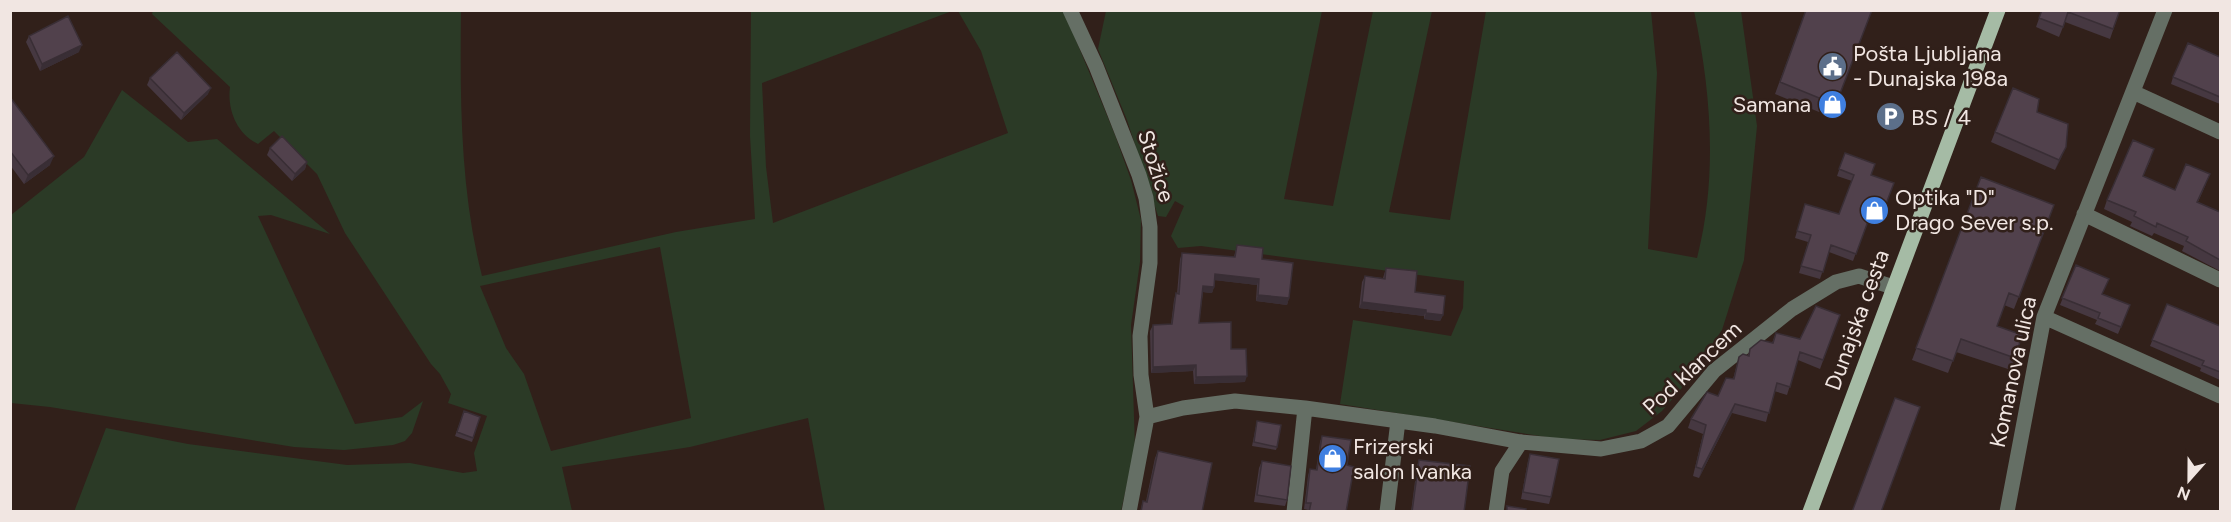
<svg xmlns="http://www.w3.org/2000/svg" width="2231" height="522" font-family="Figtree,sans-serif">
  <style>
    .green { fill: #2b3a26; fill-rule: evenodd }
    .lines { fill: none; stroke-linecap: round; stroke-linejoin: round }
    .minor { stroke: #656f65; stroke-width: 15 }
    .major { stroke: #a5bba5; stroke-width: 15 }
    .wall { fill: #463841 }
    .shaded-wall { fill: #392e35 }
    .building { fill: #51414c; stroke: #392e35; stroke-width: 1.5 }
    .labels { text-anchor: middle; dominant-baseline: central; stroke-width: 5; stroke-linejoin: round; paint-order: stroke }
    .poi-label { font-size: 22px; fill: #f1e6e2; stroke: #31201a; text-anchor: start }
    .street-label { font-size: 22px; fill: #f1e6e2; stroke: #31201a }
  </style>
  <rect width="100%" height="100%" fill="#31201a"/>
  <!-- green -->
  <path class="green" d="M153 11H461C460 98 460 190 482 276L676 232 755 219 750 136 751 11H952L762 83 766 167 773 223 1008 133 981 51 958 11H1064L1115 135 1131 180 1141 220 1140 262 1131 325 1135 448 1121 511H825L808 418 690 447 562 467 572 511 74 512 106 428 188 444 347 465 410 463 463 473 477 471 474 453 487 416 448 403 451 394 440 374 431 364 345 233 317 174 274 131 258 144C237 134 227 110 230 87L152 14ZM660 247 691 418 551 451 524 374 506 348 480 286Z
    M1106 11H1322L1284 199 1333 206 1373 11H1432L1389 212 1450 220 1486 11H1651L1657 73 1648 249 1697 258C1718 177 1711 91 1694 11H1741L1757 126 1744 260 1722 330 1681 389 1662 411 1636 431 1600 440 1559 439 1340 404 1353 320 1451 336 1463 308 1464 281 1201 246 1178 248 1171 236 1184 206 1175 201 1166 217 1158 216 1127 120 1098 49Z
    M122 90 188 142 217 139 330 234 271 215 258 216 355 424 402 417 423 401 412 433 405 441 393 445 344 450 294 447 50 407 11 403V215L84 157Z"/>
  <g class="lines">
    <!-- minor -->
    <path class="minor" d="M1070 10 1096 66 1139 175 1146 198 1150 227V263L1140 336 1141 375 1147 417 1129 512
      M2133 92 2220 132
      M2084 214 2220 280
      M2044 317 2220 396
      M1147 417 1183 408 1235 401 1305 408 1435 426 1521 442 1601 449 1641 441 1668 426 1714 371 1792 309 1836 282 1859 276 1893 287
      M1294 512 1305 408
      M1387 512 1398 421
      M1496 512 1502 471 1521 442
      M2007 512 2044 317 2165 10"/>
    <!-- major -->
    <path class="major" d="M1810 512 1998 10"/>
  </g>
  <!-- wall -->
  <path class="wall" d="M1802 10H1872L1836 103 1829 110 1819 112 1775 94 1805 12Z
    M2042 10H2120L2110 39 2065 22 2059 37 2036 27Z
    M29 36 79 52 40 71 26 42Z
    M2220 57V104L2171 84 2173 77Z
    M150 78 208 94 181 120 147 85Z
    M10 97 50 165 24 184 10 165Z
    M2037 112 2062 156 2055 170 1991 142 1995 132Z
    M270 148 307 162 305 169 292 181 267 155Z
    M1845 153 1871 175 1894 183 1879 224 1868 220 1853 261 1829 252 1820 279 1799 273 1808 242 1795 238 1805 204 1839 214 1852 181 1837 176Z
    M2151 159 2143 176 2175 190 2206 184 2198 202 2220 212V271L2182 251 2184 246 2154 233 2152 236 2130 226 2132 222 2104 209 2107 200Z
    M1981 177 2054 205 2014 309 2004 305 1997 326 2015 358 2011 370 1956 352 1948 373 1912 360Z
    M1237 245 1262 259 1289 298 1287 305 1256 301 1257 285 1215 280 1214 287 1212 293 1203 292 1199 323 1231 349 1245 382 1194 384 1193 371 1151 373 1150 331 1153 325 1171 324 1174 300 1176 293 1177 294 1180 259 1182 253 1234 257Z
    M2076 265 2103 294 2130 305 2118 334 2095 324 2097 320 2060 305Z
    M1386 268 1443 315 1440 321 1424 319V316L1359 308 1362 282 1365 276 1383 278Z
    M2167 304 2220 326V380L2200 371 2201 368 2150 346Z
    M1840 315 1820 369 1798 360 1787 395 1774 391 1766 422 1732 413 1699 478 1693 476 1703 434 1688 428 1691 419 1718 396 1733 379 1739 357 1748 355 1750 349 1772 343 1776 333 1800 339Z
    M464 411 480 417 472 442 455 436Z
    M1257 421 1277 447 1276 450 1252 446Z
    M1322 436 1347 465 1346 512H1308V510L1304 509 1308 476 1310 469 1316 470 1320 442Z
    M1158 451 1202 512H1140L1143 501H1146L1155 458Z
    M1530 454 1551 497 1549 504 1521 499 1528 461Z
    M1419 460 1464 512H1411L1417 466Z
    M1262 461 1287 500 1285 506 1254 502 1259 468Z"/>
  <!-- shaded-wall -->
  <path class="shaded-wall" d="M1872 10 1836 103 1829 110 1819 112 1824 100Z
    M82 45 79 52 40 71 42 64Z
    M211 88 208 94 181 120 184 113Z
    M2066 147 2062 156 2055 170 2059 160Z
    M54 156 50 165 24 184 28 175Z
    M307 162 305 169 292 181 295 174Z
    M1215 274 1259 279 1257 285 1213 280Z
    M1203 286 1214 287 1212 293 1201 292Z
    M1258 295 1289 298 1287 305 1256 301Z
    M1362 302 1426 310 1424 316 1359 308Z
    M1426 313 1443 315 1440 321 1424 319Z
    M1196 365 1193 371 1151 373 1153 367Z
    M1247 376 1245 382 1194 384 1196 377Z
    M1735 404 1732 413 1699 478 1702 469Z"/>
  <!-- building -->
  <path class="building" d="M1806 10H1872L1841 91 1833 98 1824 100 1780 82Z
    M2042 10H2120L2113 29 2068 12 2063 27 2039 18Z
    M68 16 82 45 42 64 29 36Z
    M2188 43 2220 57V97L2173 77Z
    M177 52 211 88 184 113 150 78Z
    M2013 88 2039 99 2037 112 2068 124 2066 147 2059 160 1995 132Z
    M10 97 54 156 28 175 10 151Z
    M282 136 307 162 295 174 270 148Z
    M2133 140 2154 149 2143 176 2175 190 2186 164 2210 174 2197 202 2220 212V260L2186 241 2188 237 2157 223 2156 227 2134 216 2136 212 2107 200Z
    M1845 153 1875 164 1871 175 1894 183 1881 217 1871 213 1856 254 1831 245 1823 272 1801 266 1811 235 1797 231 1805 204 1839 214 1854 175 1839 169Z
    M1981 177 2054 205 2019 297 2009 293 1997 326 2022 335 2015 358 1961 339 1953 361 1916 348Z
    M1237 245 1263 248 1262 259 1293 263 1289 298 1258 295 1259 279 1215 274 1214 287 1203 286 1199 323 1231 322V349H1246L1247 376 1196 377V365L1153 367V325L1172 324 1176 293 1179 294 1182 253 1235 257Z
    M2076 265 2109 279 2102 294 2130 305 2121 327 2098 318 2100 313 2062 298Z
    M1386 268 1417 271 1415 292 1445 296 1443 315 1426 313V310L1362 302 1365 276 1385 279Z
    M2167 304 2220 326V372L2202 365 2204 361 2152 340Z
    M1816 306 1840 315 1823 360 1800 352 1790 387 1777 383 1769 413 1735 404 1702 469 1696 467 1706 425 1691 419 1707 392 1718 396 1726 378 1734 379 1739 357 1743 354 1749 356 1750 349 1761 340 1773 343 1776 333 1800 339Z
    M1895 398 1920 407 1881 512H1852Z
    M464 411 480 417 473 438 457 432Z
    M1257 421 1281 425 1277 447 1254 442Z
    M1322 436 1351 440 1347 465 1354 467 1346 512H1309L1311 503H1306L1310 469 1317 470Z
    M1158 451 1212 463 1202 512H1141L1143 501 1147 502Z
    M1530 454 1559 459 1551 497 1523 492Z
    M1419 460 1470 466 1464 512H1412Z
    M1262 461 1291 466 1287 500 1257 495Z
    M1507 506 1526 509V512H1507Z"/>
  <!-- icons -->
  <defs>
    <symbol id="civic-disc" viewBox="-11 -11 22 22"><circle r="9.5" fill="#5c6f8a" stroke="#31201a"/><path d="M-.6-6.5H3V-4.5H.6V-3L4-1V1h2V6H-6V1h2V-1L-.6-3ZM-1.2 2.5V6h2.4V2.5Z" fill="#fff"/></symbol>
    <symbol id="shop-disc" viewBox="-11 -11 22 22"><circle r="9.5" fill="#3f7fe0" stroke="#31201a"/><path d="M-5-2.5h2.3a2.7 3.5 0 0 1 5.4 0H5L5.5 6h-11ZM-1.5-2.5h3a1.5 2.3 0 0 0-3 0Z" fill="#fff"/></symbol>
    <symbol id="parking-disc" viewBox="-11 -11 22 22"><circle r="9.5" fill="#5c6f8a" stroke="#31201a"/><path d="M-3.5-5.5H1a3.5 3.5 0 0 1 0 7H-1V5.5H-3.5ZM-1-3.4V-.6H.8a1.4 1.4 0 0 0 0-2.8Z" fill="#fff"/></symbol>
  </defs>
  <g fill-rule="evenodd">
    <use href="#civic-disc" x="1816" y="50" width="33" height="33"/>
    <use href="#shop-disc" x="1816" y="88" width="33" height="33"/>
    <use href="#parking-disc" x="1874" y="100" width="33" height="33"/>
    <use href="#shop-disc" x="1858" y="194" width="33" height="33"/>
    <use href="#shop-disc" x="1316" y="442" width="33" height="33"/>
  </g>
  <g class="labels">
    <!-- poi labels -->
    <g class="poi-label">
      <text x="1853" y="53">Pošta Ljubljana<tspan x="1853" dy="25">- Dunajska 198a</tspan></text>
      <text x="1811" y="104" text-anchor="end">Samana</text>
      <text x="1911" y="117">BS / 4</text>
      <text x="1895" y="197">Optika "D"<tspan x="1895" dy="25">Drago Sever s.p.</tspan></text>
      <text x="1353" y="446">Frizerski<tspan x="1353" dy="25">salon Ivanka</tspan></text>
    </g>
    <!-- street labels -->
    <g class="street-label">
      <text transform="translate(1156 166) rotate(72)">Stožice</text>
      <text transform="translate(1857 320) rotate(-70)">Dunajska cesta</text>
      <text transform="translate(1692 368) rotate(-43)">Pod klancem</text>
      <text transform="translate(2013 372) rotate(-78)">Komanova ulica</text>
    </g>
  </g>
  <!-- border -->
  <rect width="2231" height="522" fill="none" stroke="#f1e6e2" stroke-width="24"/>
  <!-- north arrow -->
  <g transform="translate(2189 480) rotate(201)" stroke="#31201a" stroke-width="4.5" paint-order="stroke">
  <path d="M0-4.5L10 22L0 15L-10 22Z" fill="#f1e6e2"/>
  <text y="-9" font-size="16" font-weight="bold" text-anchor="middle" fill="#f1e6e2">N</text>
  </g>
</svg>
